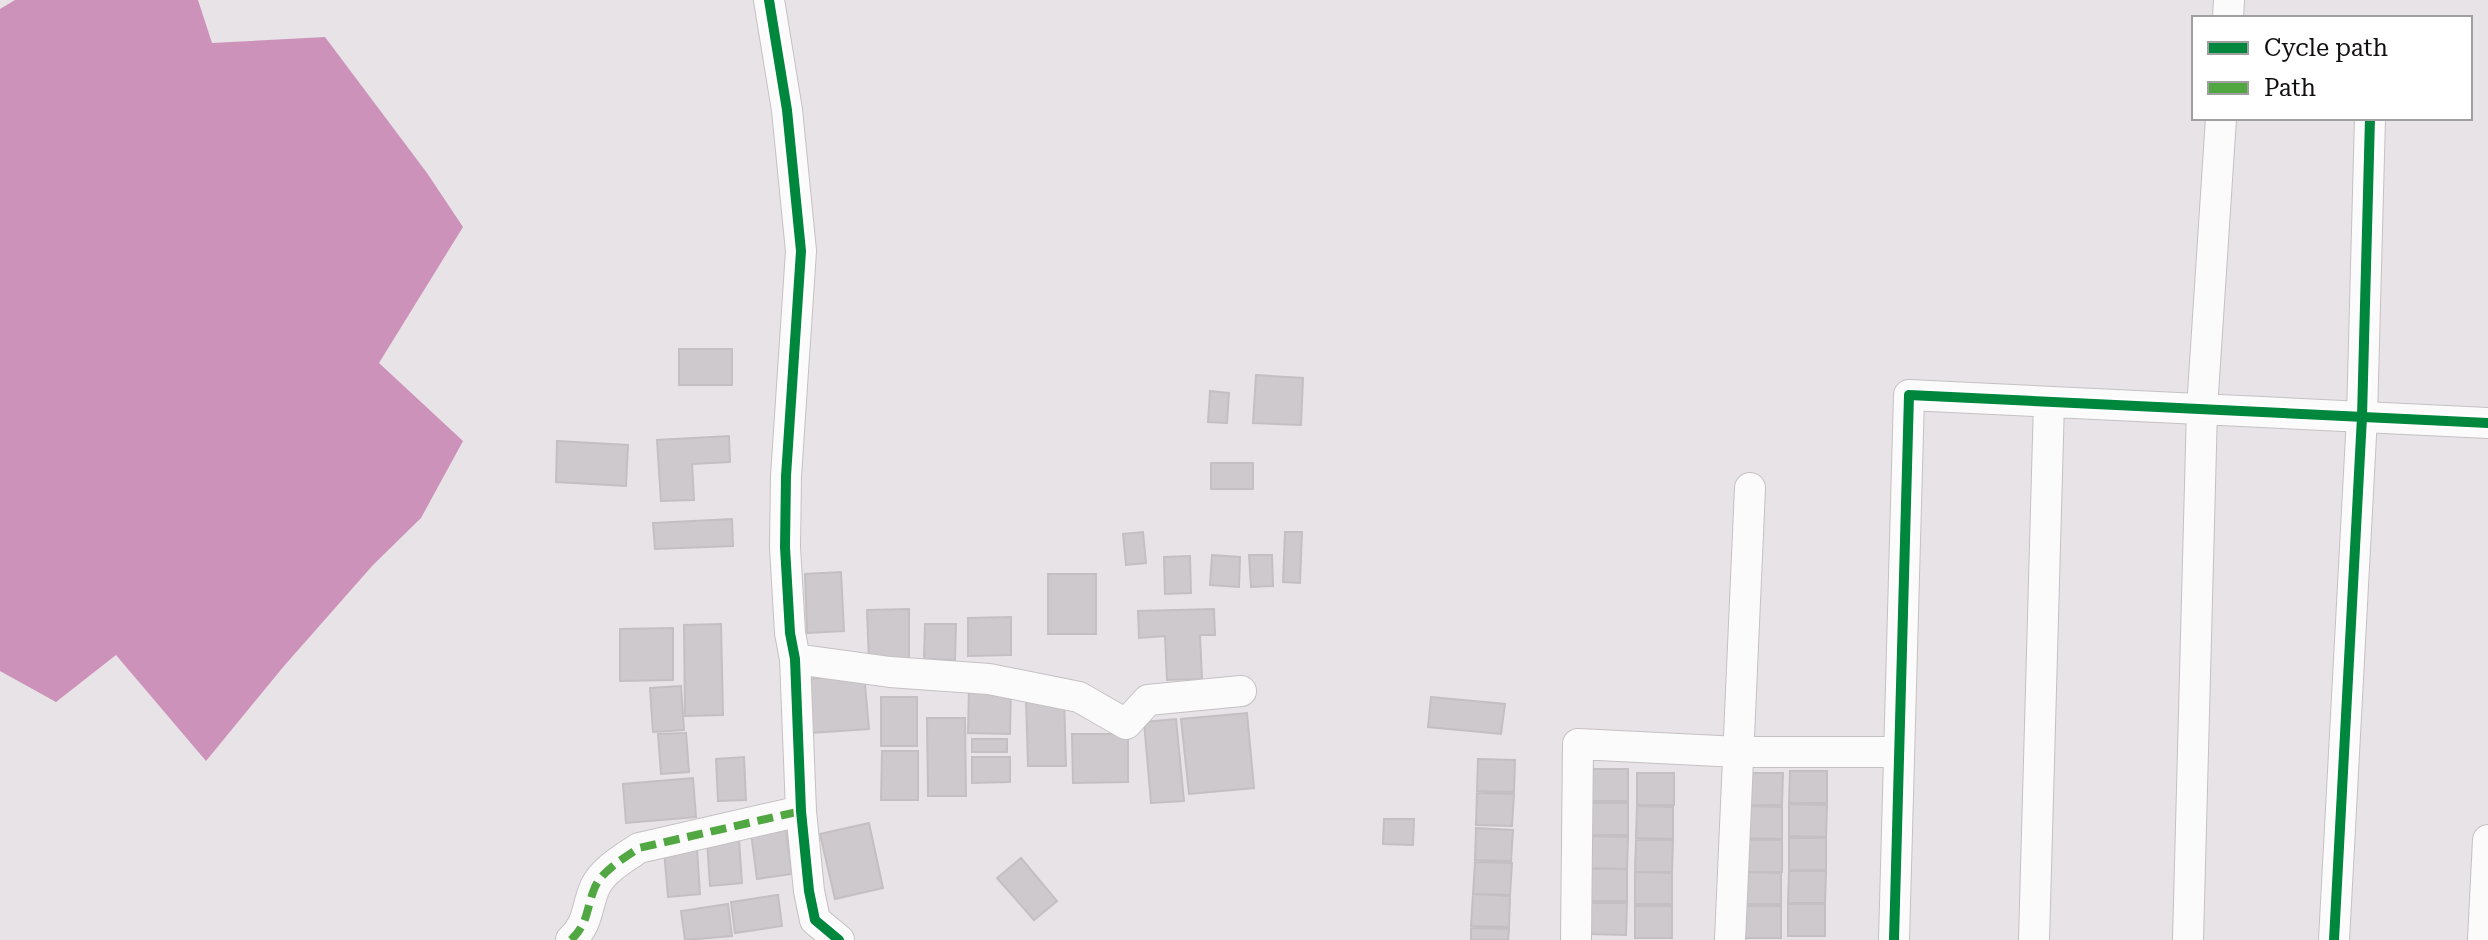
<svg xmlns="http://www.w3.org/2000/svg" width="2488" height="940" font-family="'Roboto Serif',serif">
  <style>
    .water { fill: #cd92ba }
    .building { fill: #cec9cc; stroke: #c4bfc2; stroke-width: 2 }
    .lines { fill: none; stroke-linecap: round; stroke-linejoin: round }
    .minor-casing { stroke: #c5c1c3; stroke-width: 32 }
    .minor { stroke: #fcfbfb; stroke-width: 30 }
    .quiet { stroke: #51a842; stroke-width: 8; stroke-dasharray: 16 8; stroke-linecap: butt }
    .cycleway-casing { stroke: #fff; stroke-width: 15 }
    .cycleway { stroke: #00873e; stroke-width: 10 }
  </style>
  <rect width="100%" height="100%" fill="#e8e3e6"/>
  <!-- water -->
  <path class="water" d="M15 0H198L212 43 325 37 427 173 463 227 379 363 463 441 421 518 373 565 284 666 206 761 116 655 56 702 0 671V9Z"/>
  <!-- building -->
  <path class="building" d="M679 349H732V385H679Z
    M1256 375 1303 378 1301 425 1253 423Z
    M1210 391 1229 393 1227 423 1208 422Z
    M729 436 730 462 692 464 694 500 661 501 657 440Z
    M557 441 628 445 626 486 556 482Z
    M1211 463H1253V489H1211Z
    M732 519 733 546 655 549 653 523Z
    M1143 532 1146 563 1126 565 1123 534Z
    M1285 532H1302L1300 583 1283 582Z
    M1212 555 1240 557 1239 587 1210 585Z
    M1249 555H1272L1273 586 1251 587Z
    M1190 556 1191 593 1165 594 1164 557Z
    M841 572 844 631 807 633 805 574Z
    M1048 574H1096V634H1048Z
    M909 609V661L869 662 867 610Z
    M1214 609 1215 635H1200L1202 679 1167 680 1165 636 1139 638 1138 611Z
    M1011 617V655L968 656V618Z
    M721 624 723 715 685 716 684 625Z
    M925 624H956L955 660 924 659Z
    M673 628V680L620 681V629Z
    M864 674 869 729 811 733 806 679Z
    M681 686 684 730 653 732 650 688Z
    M969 687 1011 688 1010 734 968 733Z
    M881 697H917V746H881Z
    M1064 697 1066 766H1028L1026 698Z
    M1431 697 1505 704 1501 734 1428 727Z
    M1247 713 1254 788 1189 794 1181 719Z
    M927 718H965L966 796H928Z
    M1176 719 1184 801 1151 803 1144 722Z
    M686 733 689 772 661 774 658 734Z
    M1072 734H1128V782L1073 783Z
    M972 739H1007V752H972Z
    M882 751H918V800H881Z
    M744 757 746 800 718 801 716 759Z
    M972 757H1010V782L972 783Z
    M1478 759 1515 760 1514 792 1477 791Z
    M1591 769H1628V801H1591Z
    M1790 771H1827V803H1789Z
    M1637 773H1674V805H1637Z
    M1746 773H1783L1782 805H1745Z
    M693 778 696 817 626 823 623 784Z
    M1477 793 1514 794 1512 826 1476 825Z
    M1591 803H1628V835H1590Z
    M1789 804 1827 805 1826 837 1789 836Z
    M1637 806 1673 807V839L1636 838Z
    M1745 806 1782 807V839L1745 838Z
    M1384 819H1414L1413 845 1383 844Z
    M869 823 883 888 835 899 820 834Z
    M1476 828 1513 830 1511 861 1475 860Z
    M786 829 792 874 757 879 751 833Z
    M1590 836 1628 837 1627 869 1590 868Z
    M1789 838H1826V870H1789Z
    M739 839 742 883 710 886 707 840Z
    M1636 840H1673L1672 872H1635Z
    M1745 840H1782V872H1745Z
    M697 849 700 894 668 897 664 851Z
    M1021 858 1057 901 1034 920 997 878Z
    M1475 862 1512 863 1510 895 1473 894Z
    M1590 869H1627V901H1590Z
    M1789 871H1826L1825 903H1788Z
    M1635 872 1672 873V904H1635Z
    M1745 872 1781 873V904H1744Z
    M1473 894 1510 896 1509 927 1471 926Z
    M778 895 782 926 735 933 731 902Z
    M1590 903H1627L1626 935 1589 934Z
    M728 904 732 936 685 940 681 911Z
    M1788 904H1825V936H1788Z
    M1635 906H1672V938H1635Z
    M1744 906H1781V938H1744Z
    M1471 928 1509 929 1508 940H1471Z"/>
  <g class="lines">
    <defs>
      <path id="minor" d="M769 0 787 110 801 251 786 476 785 547 790 633 795 659 801 811 809 891 815 920 839 940
        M2228 18 2229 0
        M795 659 890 672 989 679 1079 697 1126 724 1148 700 1241 691
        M571 940C589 923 586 908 595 887 603 870 624 858 639 848L801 811
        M1576 940 1578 744 1739 752H1898
        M1730 940 1750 488
        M1894 940 1909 395 2488 423
        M2034 940 2049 402
        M2188 940 2202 409 2221 118
        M2334 940 2362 417 2370 118
        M2483 940 2488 840"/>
    </defs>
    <!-- minor casing -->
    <use href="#minor" class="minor-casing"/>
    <!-- minor -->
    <use href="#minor" class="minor"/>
    <!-- quiet -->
    <path class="quiet" d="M571 940C589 923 586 908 595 887 603 870 624 858 639 848L801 811"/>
    <defs>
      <path id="cycleway" d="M769 0 787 110 801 251 786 476 785 547 790 633 795 659 801 811 809 891 815 920 839 940
        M1894 940 1909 395 2488 423
        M2334 940 2362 417 2370 118"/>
    </defs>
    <!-- cycleway casing -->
    <use href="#cycleway" class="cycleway-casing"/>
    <!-- cycleway -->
    <use href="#cycleway" class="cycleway"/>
  </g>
  <!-- legend -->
  <rect x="2192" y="16" width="280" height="104" fill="#ffffff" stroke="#a09fa0" stroke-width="2"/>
  <rect x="2208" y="42" width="40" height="12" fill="#00873e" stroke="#a09fa0" stroke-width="2"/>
  <text x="2264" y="56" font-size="24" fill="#120f11">Cycle path</text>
  <rect x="2208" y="82" width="40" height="12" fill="#51a842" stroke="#a09fa0" stroke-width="2"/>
  <text x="2264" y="96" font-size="24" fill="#120f11">Path</text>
</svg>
